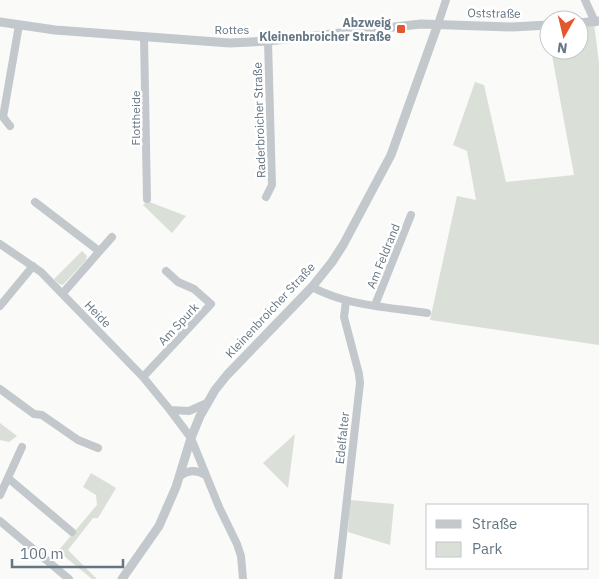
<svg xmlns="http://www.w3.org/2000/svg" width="599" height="579" font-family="'IBM Plex Sans',sans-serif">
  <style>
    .green { fill: #dadfd7 }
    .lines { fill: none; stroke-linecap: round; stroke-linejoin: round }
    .minor { stroke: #c3c8cc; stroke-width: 8 }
    .tertiary { stroke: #c3c8cc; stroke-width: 9 }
    .poi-dot { fill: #e4572e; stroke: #fff; stroke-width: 2 }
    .labels { text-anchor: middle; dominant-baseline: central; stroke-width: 5; stroke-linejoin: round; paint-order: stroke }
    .street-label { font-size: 12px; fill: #657683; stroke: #fff }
    .poi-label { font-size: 12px; font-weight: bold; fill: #657683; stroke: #fff; text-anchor: end }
  </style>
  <rect width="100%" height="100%" fill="#fafaf8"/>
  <!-- green -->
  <path class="green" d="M594 24 599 63V345L430 320 457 196 476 200 467 151 453 145 475 82 484 85 506 182 574 175 551 50H579V26Z
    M147 201 186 216 172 233 143 205Z
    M82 251 87 256 86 260 63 285 59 284 54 279Z
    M0 423 17 436 9 442 0 440Z
    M295 434 288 488 263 463Z
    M91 473 116 488 98 518H93L68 550 97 579H92L58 551 97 505 96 495 83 487Z
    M350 500 394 504 390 545 348 532Z"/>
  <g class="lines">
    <!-- minor -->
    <path class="minor" d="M585 0 595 22
      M438 24 446 0
      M144 37 147 199
      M10 126 3 117 19 25
      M266 197 272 185 268 41
      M35 202 99 251
      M0 244 41 272 143 377 170 410 191 438 219 507 237 544 241 556 243 579
      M312 287C347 306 388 307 427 313
      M63 293 112 237
      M375 305 411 215
      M0 306 33 266
      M143 377 211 304 194 289 178 282 166 271
      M0 389 34 414 42 415 78 440 98 448
      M170 410 189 411 207 403
      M180 476C188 470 196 469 205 475
      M8 478 72 532
      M0 495 22 447
      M0 521 69 579
      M338 579 360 383 359 374 344 317 346 301"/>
    <!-- tertiary -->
    <path class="tertiary" d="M0 22 55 30 230 43 268 41 421 24 512 27 549 25
      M579 23 599 21
      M122 579 159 526 176 487 191 438 200 416 215 390 227 375 312 287 332 262 343 245 391 155 438 24"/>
  </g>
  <!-- markers -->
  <rect class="poi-dot" x="396" y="24" width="10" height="10" rx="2.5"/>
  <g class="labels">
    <!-- street labels -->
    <g class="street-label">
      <text transform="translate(494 13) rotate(1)">Oststraße</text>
      <text x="232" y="29">Rottes</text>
      <text transform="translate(135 118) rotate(-90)">Flottheide</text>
      <text transform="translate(259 120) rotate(-92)">Raderbroicher Straße</text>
      <text transform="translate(383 256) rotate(-68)">Am Feldrand</text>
      <text transform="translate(270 310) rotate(-47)">Kleinenbroicher Straße</text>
      <text transform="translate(98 314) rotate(46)">Heide</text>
      <text transform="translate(178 324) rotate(-47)">Am Spurk</text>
      <text transform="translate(342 438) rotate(-84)">Edelfalter</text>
    </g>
    <!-- poi labels -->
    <g class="poi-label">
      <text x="391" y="22">Abzweig<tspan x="391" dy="14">Kleinenbroicher Straße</tspan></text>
    </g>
  </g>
  <!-- legend -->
  <rect x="426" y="504" width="162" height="65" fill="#ffffff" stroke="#c1c8cd"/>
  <rect x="436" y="520" width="25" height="8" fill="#c3c8cc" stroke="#c1c8cd"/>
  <text x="472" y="529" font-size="15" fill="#657683">Straße</text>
  <rect x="436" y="542" width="25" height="15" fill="#dadfd7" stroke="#c1c8cd"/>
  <text x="472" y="554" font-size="15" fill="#657683">Park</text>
  <!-- north arrow -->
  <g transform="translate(564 35) rotate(188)"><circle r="24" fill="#ffffff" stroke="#c1c8cd"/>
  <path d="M0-4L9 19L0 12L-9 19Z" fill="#e4572e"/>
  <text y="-8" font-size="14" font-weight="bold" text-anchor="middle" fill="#657683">N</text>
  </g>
  <!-- scale -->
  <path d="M12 559v8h111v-8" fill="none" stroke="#657683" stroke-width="2.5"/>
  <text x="20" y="559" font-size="15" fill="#657683" stroke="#ffffff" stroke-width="4" paint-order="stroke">100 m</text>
</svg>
